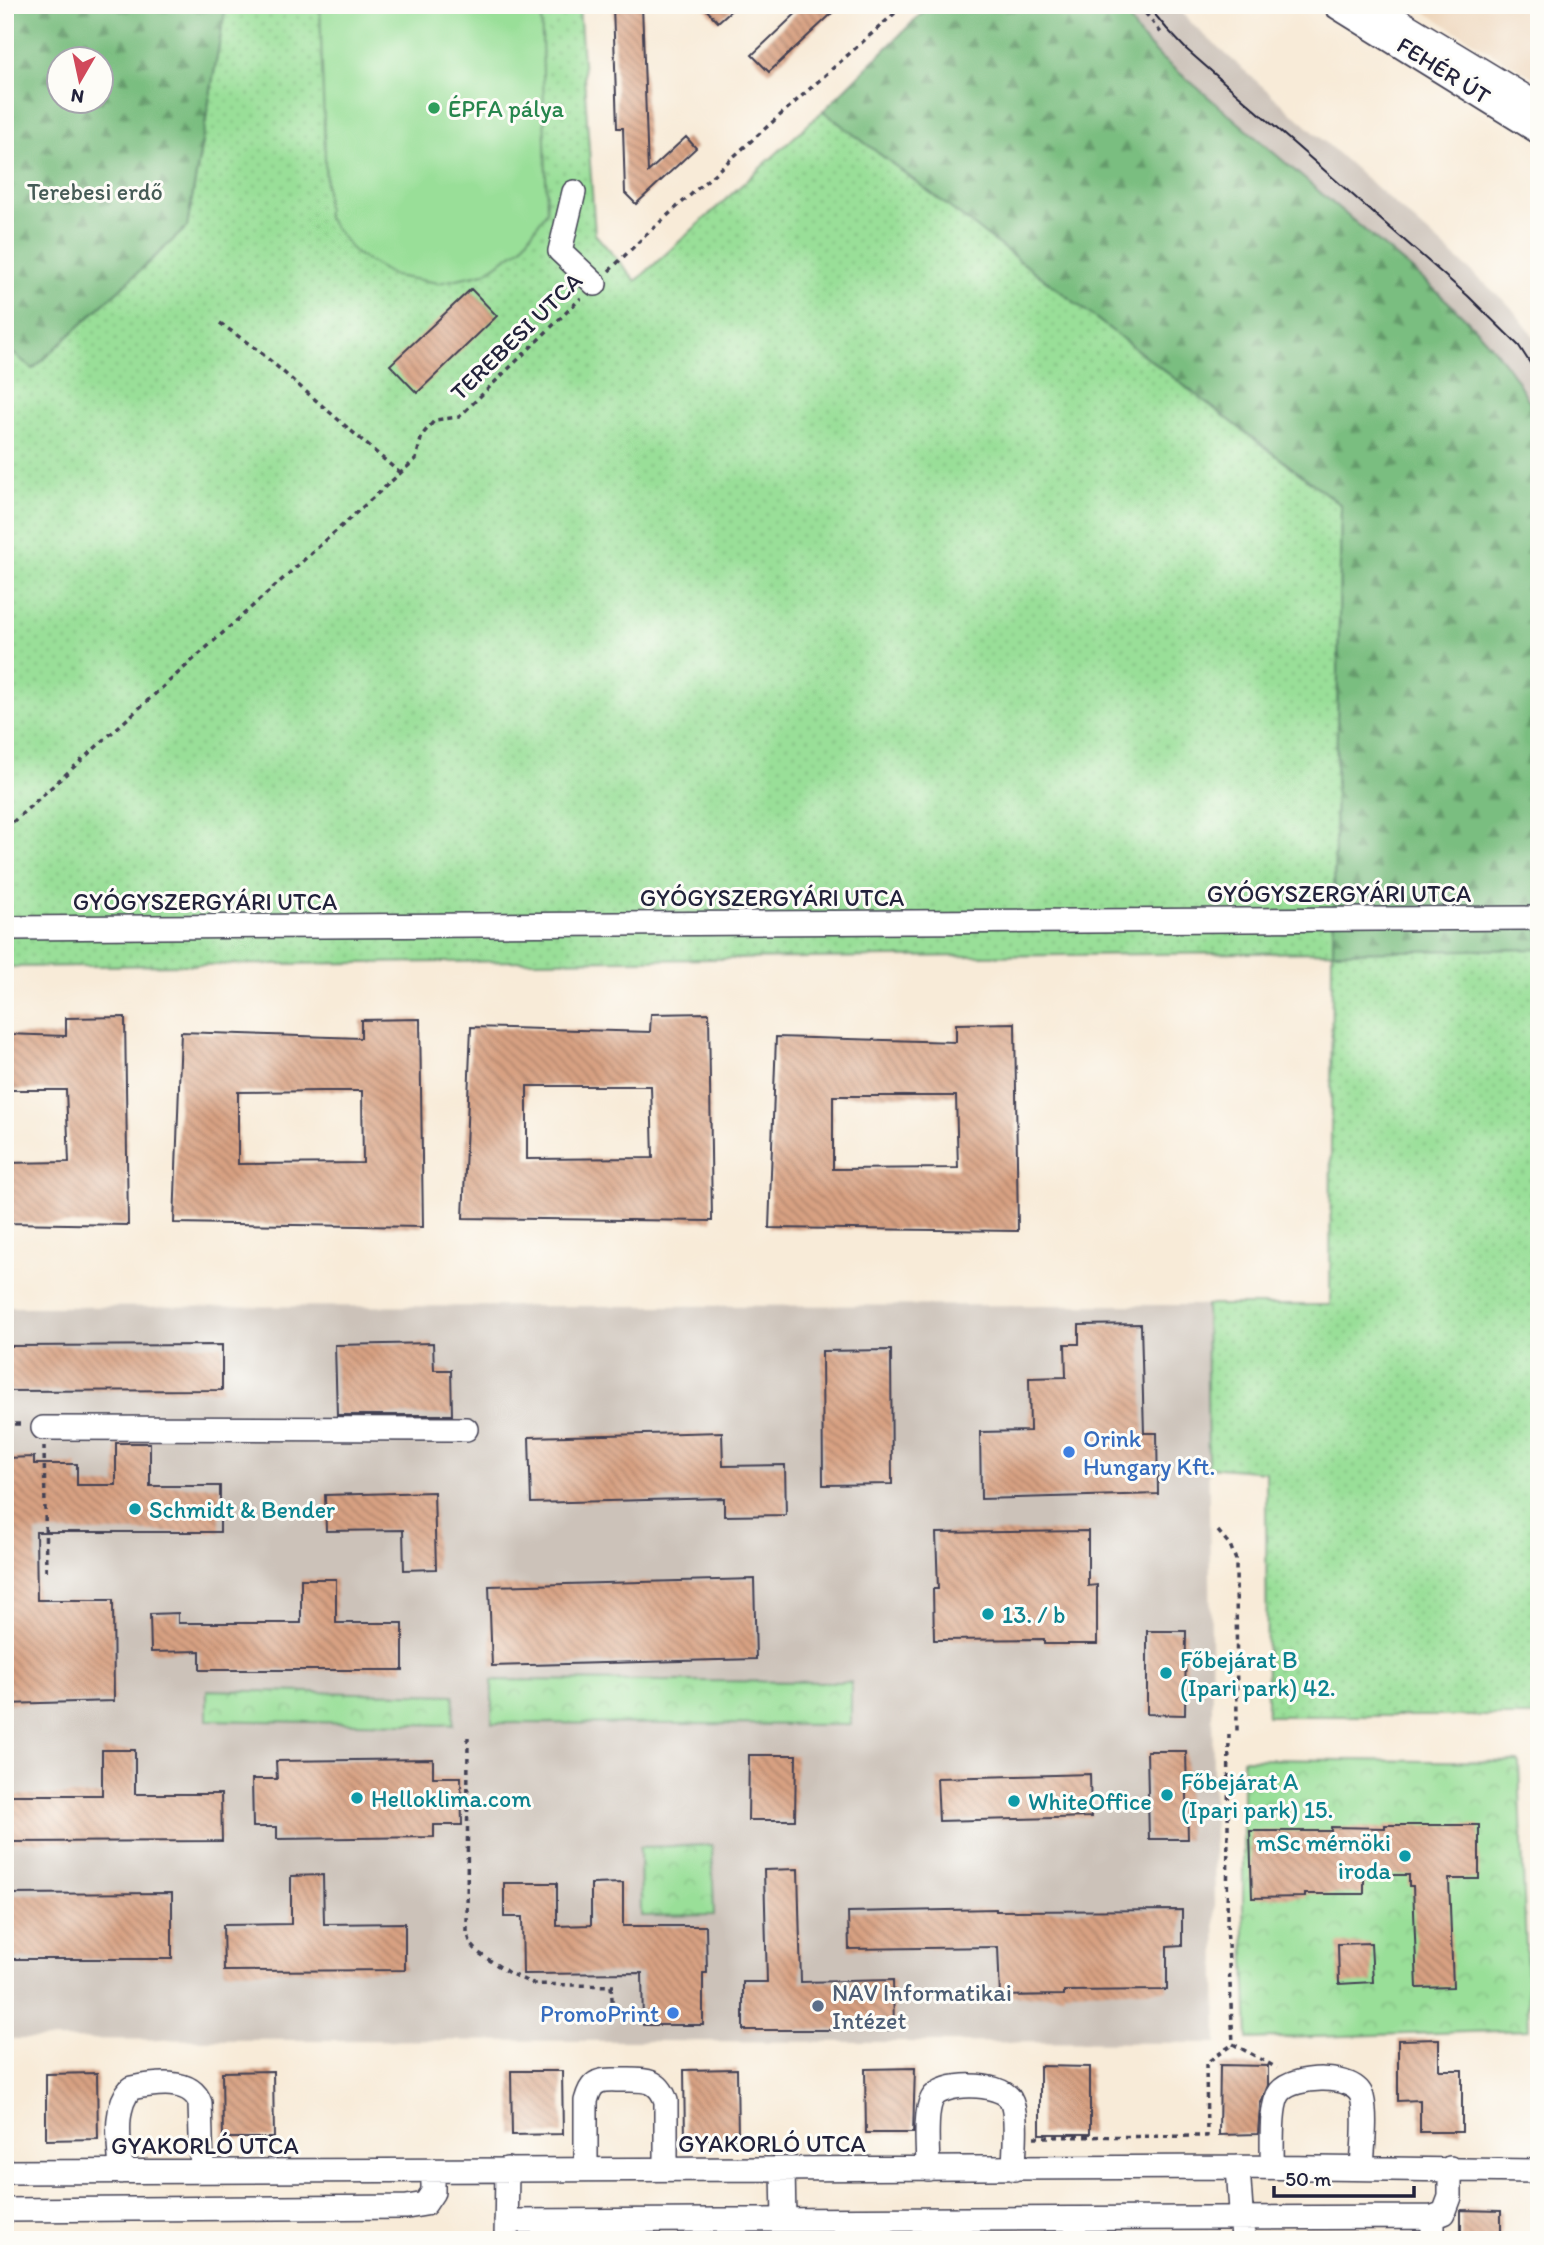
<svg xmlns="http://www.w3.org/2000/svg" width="1544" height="2245" font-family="Itim,sans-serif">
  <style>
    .built { fill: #eed6bb }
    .industrial { fill: #ccc2b9 }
    .grass { fill: url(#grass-dots); stroke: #5e806a; stroke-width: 2 }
    .forest { fill: url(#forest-firs); stroke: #4e705e; stroke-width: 2; fill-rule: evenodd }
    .park { fill: url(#park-crowns); stroke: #5e806a; stroke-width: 2 }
    .garden { fill: #99df98; stroke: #5e806a; stroke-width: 2 }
    .building { fill: url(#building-back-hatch); fill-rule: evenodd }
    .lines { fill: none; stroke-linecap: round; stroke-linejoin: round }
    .minor-casing { stroke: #424053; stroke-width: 26 }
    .major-casing { stroke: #424053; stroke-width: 32 }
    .path { stroke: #424053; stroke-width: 3.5; stroke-dasharray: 5 5; stroke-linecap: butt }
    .minor { stroke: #fff; stroke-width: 23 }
    .major { stroke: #fff; stroke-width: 28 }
    .tram { stroke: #22223b; stroke-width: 2 }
    .leisure-dot { fill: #2e9e5b; stroke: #fdfcf7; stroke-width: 2.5 }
    .shop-dot { fill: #3f7fe0; stroke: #fdfcf7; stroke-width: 2.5 }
    .culture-dot { fill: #0f9aa8; stroke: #fdfcf7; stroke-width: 2.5 }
    .service-dot { fill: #5c6f8a; stroke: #fdfcf7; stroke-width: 2.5 }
    .labels { text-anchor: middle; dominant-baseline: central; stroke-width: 6; stroke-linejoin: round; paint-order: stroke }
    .street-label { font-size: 24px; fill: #22223b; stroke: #fdfcf7 }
    .leisure-label { font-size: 24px; fill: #27864d; stroke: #fdfcf7; text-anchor: start }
    .park-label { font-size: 24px; fill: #465b57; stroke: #fdfcf7 }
    .shop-label { font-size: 24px; fill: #366cbe; stroke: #fdfcf7; text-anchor: start }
    .culture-label { font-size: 24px; fill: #0d838f; stroke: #fdfcf7; text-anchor: start }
    .service-label { font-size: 24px; fill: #4e5e75; stroke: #fdfcf7; text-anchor: start }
  </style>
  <defs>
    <pattern id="grass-dots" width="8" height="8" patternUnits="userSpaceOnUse" patternTransform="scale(1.75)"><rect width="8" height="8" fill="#99df98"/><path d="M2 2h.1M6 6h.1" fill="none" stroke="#84bf84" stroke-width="1.8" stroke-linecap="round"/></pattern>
    <pattern id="forest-firs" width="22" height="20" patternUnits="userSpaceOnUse" patternTransform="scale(1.75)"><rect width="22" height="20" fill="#7abe80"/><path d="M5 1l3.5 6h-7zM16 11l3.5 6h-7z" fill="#649a6a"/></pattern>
    <pattern id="park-crowns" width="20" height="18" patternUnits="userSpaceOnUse" patternTransform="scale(1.75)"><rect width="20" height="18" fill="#99df98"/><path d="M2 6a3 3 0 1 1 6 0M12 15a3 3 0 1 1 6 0" fill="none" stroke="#84bf84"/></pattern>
    <pattern id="building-back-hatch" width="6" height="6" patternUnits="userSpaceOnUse" patternTransform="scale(1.75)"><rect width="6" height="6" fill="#d8a182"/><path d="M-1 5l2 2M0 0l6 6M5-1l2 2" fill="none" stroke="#af836c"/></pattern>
  </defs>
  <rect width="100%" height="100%" fill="#fdfcf7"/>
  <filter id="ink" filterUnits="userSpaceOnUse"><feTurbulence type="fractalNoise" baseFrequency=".0143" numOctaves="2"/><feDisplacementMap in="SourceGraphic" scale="14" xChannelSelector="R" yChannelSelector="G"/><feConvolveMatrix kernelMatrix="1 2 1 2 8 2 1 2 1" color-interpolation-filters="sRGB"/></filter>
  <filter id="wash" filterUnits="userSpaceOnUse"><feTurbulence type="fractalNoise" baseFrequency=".00686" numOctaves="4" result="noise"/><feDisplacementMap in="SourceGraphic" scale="28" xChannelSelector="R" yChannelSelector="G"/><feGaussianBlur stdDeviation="1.57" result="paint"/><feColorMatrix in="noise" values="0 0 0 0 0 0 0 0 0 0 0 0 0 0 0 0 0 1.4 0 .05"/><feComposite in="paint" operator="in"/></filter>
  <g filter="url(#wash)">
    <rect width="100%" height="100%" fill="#f8ebd8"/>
    <!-- built -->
    <path class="built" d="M1413 5H1539V80L1522 71Z"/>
    <!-- industrial -->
    <path class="industrial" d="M1121 5H1176L1193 25 1510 306 1539 343V422L1504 361 1452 305 1192 83 1161 58 1139 35Z
      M1206 1305 1217 2043 5 2039V1307Z"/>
    <!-- grass -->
    <path class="grass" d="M226 5H579L595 234 636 281 823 111 1341 505 1333 952 1539 949V1716H1267L1266 1472 1208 1467 1206 1305H1330L1332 952 5 967V347L33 369 187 227Z"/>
    <!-- forest -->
    <path class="forest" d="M5 5H226L187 227 33 369 5 347ZM60 60H102V102H60Z
      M930 5H1121L1139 35 1161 58 1192 83C1249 131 1305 180 1362 228 1427 284 1505 340 1539 422V949L1333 952 1341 505 823 111Z"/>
    <!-- park -->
    <path class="park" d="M492 1680 851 1682V1725L492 1723Z
      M207 1690 454 1695 453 1725 207 1720Z
      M1243 1759 1519 1762 1529 2030 1248 2039 1243 1908Z
      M712 1845 714 1915 641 1916 640 1847Z"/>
    <!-- garden -->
    <path class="garden" d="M320 5H541L547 211 521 248 484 273 439 283 394 276 355 253 327 218Z"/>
    <g id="blocks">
      <!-- building -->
      <path class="building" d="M613 5H642L648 172 686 137 696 148 636 204 625 193 623 128H617Z
        M702 5H737L718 22Z
        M805 5H841L769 72 752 55Z
        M471 289 497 316 417 393 390 365Z
        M709 1013 712 1221 463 1218 471 1027 650 1032 651 1014ZM527 1086H651L653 1158 527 1159Z
        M125 1017 128 1225 5 1223V1163L69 1162 66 1090H5V1034L66 1036V1018Z
        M420 1019 423 1227 174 1223 181 1032 361 1038V1020ZM322 1091H362L363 1163 238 1164V1092Z
        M1015 1023 1018 1231 769 1228 776 1037 956 1042V1024ZM833 1096H956L958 1168 833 1169Z
        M1141 1324 1144 1433H1157L1158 1494 981 1499 980 1432 1030 1431 1029 1378 1066 1377 1065 1344H1079V1325Z
        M433 1343 434 1370H451L452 1415H337L335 1345Z
        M222 1345V1390L5 1391V1346Z
        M891 1350 892 1484 823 1485 822 1351Z
        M722 1432 723 1466 785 1465 786 1515 724 1516V1498L531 1503 529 1437Z
        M116 1443H150V1486H220V1532H36L37 1600H113L114 1701 5 1704V1458L34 1457V1464H77V1485H116Z
        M434 1492 436 1569 404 1570 403 1530 326 1531 325 1495Z
        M1088 1531V1586L1097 1585V1644H1044V1639L934 1640 933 1589H938L936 1533Z
        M301 1579H336V1623H403V1670H200V1651L151 1652 150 1614 178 1613V1623H301Z
        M754 1579 756 1659 492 1666 489 1586Z
        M1147 1631H1186L1185 1715 1147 1714Z
        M102 1750H135V1794H221L222 1841 9 1842 8 1795H102Z
        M1147 1751H1186L1188 1839H1149Z
        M749 1755H796L795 1820H748Z
        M433 1759V1777H461L462 1825H434V1837L277 1839V1827H253L252 1779H277L276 1761Z
        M1090 1774 1091 1817 939 1821 937 1778Z
        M1385 1825H1479V1879H1449L1453 1987 1417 1988 1413 1886H1409V1875H1364V1894H1305V1897L1252 1898 1250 1831H1331V1827L1385 1828Z
        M798 1869 801 1982 893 1980 894 2030H743V1982H767L764 1870Z
        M323 1875 324 1924 405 1923V1970L224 1971 223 1925 291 1924V1876Z
        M504 1883H557V1926L591 1925V1884L623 1883V1926H706L707 1973H703V2025H643L642 1973 523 1974 522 1917H504Z
        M172 1893V1959H5V1894Z
        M996 1909V1911L1182 1910V1945L1167 1946V1990L1064 1991V1995L1000 1996 998 1947 849 1949 848 1912Z
        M1371 1943 1373 1982 1339 1984 1338 1944Z
        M1439 2039V2070H1462V2132H1420V2100L1398 2101V2040Z
        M1220 2065 1268 2066V2085L1260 2105 1258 2134 1219 2135Z
        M1040 2066 1090 2067V2134H1040Z
        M915 2068 913 2133H866L865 2069Z
        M737 2069 738 2139H685L684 2070Z
        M273 2071 274 2138H223L222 2072Z
        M511 2071H562L563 2134 512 2135Z
        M97 2073 98 2139 46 2140V2074Z
        M1461 2210 1501 2211V2240H1461Z"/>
    </g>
  </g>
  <g filter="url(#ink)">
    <use href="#blocks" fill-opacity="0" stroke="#424053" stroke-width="2"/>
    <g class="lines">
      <defs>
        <path id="minor" d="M1374 5 1539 105
          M574 192 560 251 595 284
          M5 928 1539 918
          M43 1428 466 1429
          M1238 2167 1243 2240
          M1272 2167C1273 2149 1269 2106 1280 2092 1294 2075 1355 2073 1362 2097 1367 2116 1363 2147 1362 2168
          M586 2169V2101C588 2094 591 2085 598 2082 604 2079 614 2080 620 2080 642 2080 658 2077 666 2101V2169
          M783 2169 784 2220
          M928 2169C928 2151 924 2114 932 2099 941 2081 1000 2082 1010 2099 1019 2114 1014 2151 1014 2169
          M5 2172 1238 2167 1539 2171
          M121 2172C120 2145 112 2109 131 2088 153 2084 191 2077 200 2103L202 2171
          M5 2210 407 2207 425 2204 433 2192V2170
          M506 2221 1433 2217 1444 2213 1450 2197V2168
          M506 2240 507 2169
          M1433 2240V2217"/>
        <path id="major" d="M1339 5 1539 129"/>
      </defs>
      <!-- minor casing -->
      <use href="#minor" class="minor-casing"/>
      <!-- major casing -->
      <use href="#major" class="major-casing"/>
      <!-- path -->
      <path class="path" d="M1139 5 1162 34
        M609 271 650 231 904 5
        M220 323 259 351 401 474
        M5 829 416 459 422 435 435 420 459 417 581 298
        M5 1424H24
        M44 1446 46 1571
        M1218 1531 1230 1545 1236 1560 1237 1733
        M1229 1734 1227 1924 1233 2044
        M468 1737 467 1932 471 1944 479 1953 509 1973 533 1984 614 1986
        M611 1986 613 2011 636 2013
        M1233 2044 1277 2068
        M1034 2137 1207 2136 1206 2063 1233 2044"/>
      <!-- minor -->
      <use href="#minor" class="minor"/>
      <!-- major -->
      <use href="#major" class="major"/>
      <!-- tram -->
      <path class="tram" d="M1147 5 1167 29 1186 49 1468 296 1519 346 1539 377"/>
    </g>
  </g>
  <!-- markers -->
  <circle class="leisure-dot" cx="434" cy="108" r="7"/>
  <g class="shop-dot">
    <circle cx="1069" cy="1452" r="7"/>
    <circle cx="673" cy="2013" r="7"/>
  </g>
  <g class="culture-dot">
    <circle cx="135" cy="1509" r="7"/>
    <circle cx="988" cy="1614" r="7"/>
    <circle cx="1166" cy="1673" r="7"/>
    <circle cx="1167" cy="1795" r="7"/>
    <circle cx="357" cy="1798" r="7"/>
    <circle cx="1014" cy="1801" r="7"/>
    <circle cx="1405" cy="1856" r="7"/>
  </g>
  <circle class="service-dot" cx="818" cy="2006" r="7"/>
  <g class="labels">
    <!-- street labels -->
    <g class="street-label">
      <text transform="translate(1444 70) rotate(32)">FEHÉR ÚT</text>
      <text transform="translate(516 336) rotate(-44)">TEREBESI UTCA</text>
      <text x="1339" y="893">GYÓGYSZERGYÁRI UTCA</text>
      <text x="772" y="897">GYÓGYSZERGYÁRI UTCA</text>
      <text x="205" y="901">GYÓGYSZERGYÁRI UTCA</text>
      <text x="772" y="2143">GYAKORLÓ UTCA</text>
      <text x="205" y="2145">GYAKORLÓ UTCA</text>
    </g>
    <!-- leisure labels -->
    <g class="leisure-label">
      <text x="448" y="108">ÉPFA pálya</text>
    </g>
    <!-- park labels -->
    <g class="park-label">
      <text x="95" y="191">Terebesi erdő</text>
    </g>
    <!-- shop labels -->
    <g class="shop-label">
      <text x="1083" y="1438">Orink<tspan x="1083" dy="28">Hungary Kft.</tspan></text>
      <text x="659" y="2013" text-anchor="end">PromoPrint</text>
    </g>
    <!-- culture labels -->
    <g class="culture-label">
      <text x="149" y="1509">Schmidt &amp; Bender</text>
      <text x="1002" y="1614">13. / b</text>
      <text x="1180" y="1659">Főbejárat B<tspan x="1180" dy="28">(Ipari park) 42.</tspan></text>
      <text x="1181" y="1781">Főbejárat A<tspan x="1181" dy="28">(Ipari park) 15.</tspan></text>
      <text x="371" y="1798">Helloklima.com</text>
      <text x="1028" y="1801">WhiteOffice</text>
      <text x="1391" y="1842" text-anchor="end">mSc mérnöki<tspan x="1391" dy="28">iroda</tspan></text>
    </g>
    <!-- service labels -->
    <g class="service-label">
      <text x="832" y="1992">NAV Informatikai<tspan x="832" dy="28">Intézet</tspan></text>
    </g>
  </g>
  <!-- margin -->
  <rect width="1544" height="2245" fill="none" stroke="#fdfcf7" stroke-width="28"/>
  <!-- north arrow -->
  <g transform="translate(80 80) rotate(189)"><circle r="33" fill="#fdfcf7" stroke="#a5a5ac" stroke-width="2"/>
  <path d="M0-5L12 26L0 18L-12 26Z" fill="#d1495b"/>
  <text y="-10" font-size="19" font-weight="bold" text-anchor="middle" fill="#22223b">N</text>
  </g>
  <!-- scale -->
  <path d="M1274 2186v10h140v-10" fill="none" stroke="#22223b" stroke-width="3.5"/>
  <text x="1285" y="2186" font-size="21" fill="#22223b" stroke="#fdfcf7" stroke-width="5" paint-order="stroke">50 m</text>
</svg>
